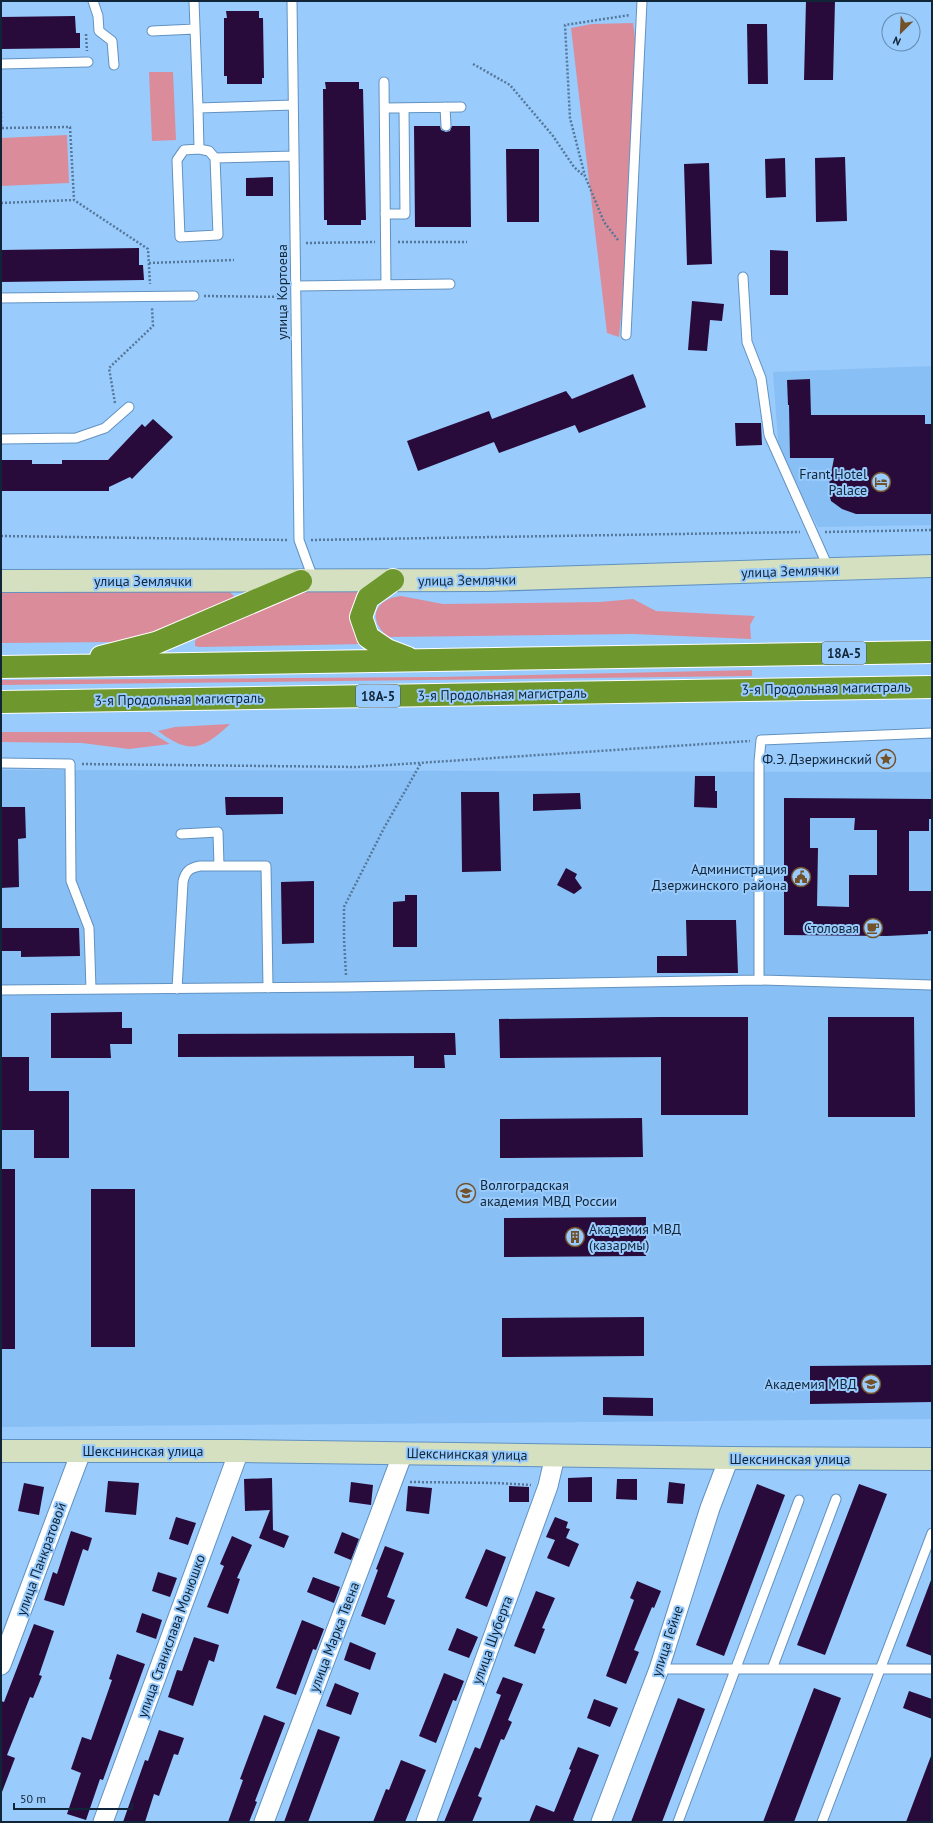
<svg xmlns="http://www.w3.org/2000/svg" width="933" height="1823" font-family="'PT Sans',sans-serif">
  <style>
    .built { fill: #88bff5 }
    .green { fill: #db8c9a }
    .building { fill: #280b3a; fill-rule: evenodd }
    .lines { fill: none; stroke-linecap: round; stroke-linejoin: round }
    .lane-casing { stroke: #6292c0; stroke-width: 11 }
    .street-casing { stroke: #6292c0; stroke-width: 21 }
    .secondary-casing { stroke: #6292c0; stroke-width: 24 }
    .highway-casing { stroke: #fff; stroke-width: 24 }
    .path { stroke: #55789a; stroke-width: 2.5; stroke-dasharray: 2 2; stroke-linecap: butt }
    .lane { stroke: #fff; stroke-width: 9 }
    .street { stroke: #fff; stroke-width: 19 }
    .secondary { stroke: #d4e0c0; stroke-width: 22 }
    .highway { stroke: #6e982d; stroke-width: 22 }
    .labels { text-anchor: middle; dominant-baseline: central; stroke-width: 4; stroke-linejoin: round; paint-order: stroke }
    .shield { fill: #99cbfc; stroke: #3a5773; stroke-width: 1 }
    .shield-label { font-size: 13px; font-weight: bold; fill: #112538 }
    .street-label { font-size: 14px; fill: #112538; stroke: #99cbfc }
    .poi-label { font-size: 14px; fill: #112538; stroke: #99cbfc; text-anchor: end }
  </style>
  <rect width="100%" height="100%" fill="#99cbfc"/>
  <!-- built -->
  <path class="built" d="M932 366V525L818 527 779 454 773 372Z
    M1 770 932 772V1419L1 1427Z"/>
  <!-- green -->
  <path class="green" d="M633 23 637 53 628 247 619 337 607 333 571 28 592 24Z
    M149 72H173L176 140 152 141Z
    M67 135 69 183 1 186V138Z
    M309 588H369L365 644 199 647 195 646V641L200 635Z
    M216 590 230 592 234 596 230 601 145 640 115 642 1 643V593Z
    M401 596 443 604 600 602 633 599 656 611 755 616 750 625 751 639 633 634 389 637C374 627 369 608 389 599 392 597 397 597 401 596Z
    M752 670V676L1 685V680L439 677Z
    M230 724C202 750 190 755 158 731L175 727Z
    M1 732H150L170 744 129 749 82 743 1 742Z"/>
  <!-- building -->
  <path class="building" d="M806 1H835L833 80H804Z
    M226 11H259V18H263L264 78H262V84H227V76H224V18H227Z
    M75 16 76 33H80V48L1 49V17Z
    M747 24H767L768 84H748Z
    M325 82H359V89H363L366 220H361V225H327V220H324L323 89H326Z
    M414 126H440L441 130 446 132 450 131 452 126H470L471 227H415Z
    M506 149H539V222H507Z
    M845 157 847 221 816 222 815 158Z
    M785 158 786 197 766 198 765 159Z
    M709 163 712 264 687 265 684 164Z
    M273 177V196H246V178Z
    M139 248V265H143L144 280 1 282V250Z
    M770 250 788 251V295H770Z
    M692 301 724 304 722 321 710 320 707 351 688 350Z
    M633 374 646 407 579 433 575 425 499 453 494 442 418 471 407 441 489 411 492 419 566 391 572 399Z
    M810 379 811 415H925V424H932V514H856L842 509 831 501 828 490 834 458H790L789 405H788L787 380Z
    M153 419 173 437 132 479 130 477 109 487V491H1V460H32V464H62V460H108L142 424 145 427Z
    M735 423H761L762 445 736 446Z
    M695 776H715V791H717V808L694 807Z
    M461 792H499L501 871 462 872Z
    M580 793 581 809 533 811V794Z
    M225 797H283V814L226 815Z
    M784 798 932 799V819H929V831H909V891H932V931H928V934L887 936 784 935ZM810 818H855L854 830H877V875H849V907L817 906 818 848H810Z
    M1 807H25L26 838 18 839 19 887 1 888Z
    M566 868 577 874 575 878 582 888 574 894 557 885Z
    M314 881V943L282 944 281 882Z
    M405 895H417V947H393V902L405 901Z
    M686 920H736L738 973H657V956H687Z
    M1 928H79L80 956 21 957V951H1Z
    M122 1012V1028H132V1044H110L111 1058H51V1013Z
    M661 1017H748V1115H661V1057L500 1058 499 1019Z
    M828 1017H914L915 1117H828Z
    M455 1033 456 1055H444L445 1068H414V1056L178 1057V1034Z
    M1 1057H29V1091H69V1158H34V1130H1Z
    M642 1118 643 1157 500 1158V1119Z
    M1 1169H15V1349H1Z
    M91 1189H135V1347H91Z
    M646 1217V1256L504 1257V1218Z
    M644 1317V1356L502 1357V1318Z
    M932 1365V1402L810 1404V1366Z
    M603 1397 653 1398V1416L603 1415Z
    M592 1477V1502H568V1478Z
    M272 1478 273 1530 289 1536 284 1548 259 1538 270 1510 245 1511 244 1479Z
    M617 1479H637V1500L616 1499Z
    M108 1481 139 1483 136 1515 105 1512Z
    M351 1482 373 1485 371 1505 349 1502Z
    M669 1482 685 1484 683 1504 667 1503Z
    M24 1483 44 1487 39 1515 18 1511Z
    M757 1484 785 1495 724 1656 696 1645Z
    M859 1484 887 1494 825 1655 797 1645Z
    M408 1486 432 1488 429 1514 406 1511Z
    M509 1486 529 1487V1502H509Z
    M176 1517 196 1523 188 1545 169 1539Z
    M555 1517 568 1522 566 1528 570 1529 566 1538 579 1544 569 1567 547 1558 555 1540 546 1537Z
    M71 1531 92 1538 88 1551 83 1549 64 1606 44 1600 53 1572 57 1574Z
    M342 1532 359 1539 351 1560 334 1553Z
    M232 1536 252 1545 237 1578 240 1579 228 1614 207 1607 224 1566 220 1564Z
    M385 1546 404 1553 387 1597 395 1600 385 1625 361 1616 378 1570 376 1569Z
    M486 1549 506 1557 487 1607 465 1598Z
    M158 1572 177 1578 170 1597 152 1591Z
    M313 1577 340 1587 334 1603 307 1592Z
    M931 1580 932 1581V1656L906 1646Z
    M637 1581 661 1591 654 1608 652 1607 634 1650 639 1652 626 1684 606 1676 634 1600 630 1598Z
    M536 1591 555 1598 542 1628 545 1629 535 1654 514 1646Z
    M142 1613 162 1620 156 1639 136 1632Z
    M302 1620 324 1629 316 1650 313 1649 296 1695 276 1688Z
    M34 1624 54 1631 39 1675 42 1676 33 1698 30 1697 7 1755 15 1758 2 1792 1 1701 4 1702Z
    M457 1628 478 1637 469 1658 448 1650Z
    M194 1637 219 1645 214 1662 209 1660 193 1706 168 1697 177 1670 182 1671Z
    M350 1642 376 1653 370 1670 344 1660Z
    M117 1654 145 1664 103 1780 100 1779 86 1820 67 1814 81 1773 71 1769 82 1737 91 1740 112 1680 109 1679Z
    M444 1673 464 1681 456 1701 453 1700 436 1743 419 1736Z
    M503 1677 523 1684 508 1720 512 1722 504 1740 501 1739 478 1796 482 1798 472 1822H444L475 1747 480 1749 501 1695 496 1693Z
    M335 1683 359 1693 351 1715 326 1706Z
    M814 1688 841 1698 794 1822H763Z
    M909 1691 932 1699V1719L903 1708Z
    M678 1698 705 1709 662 1822H631Z
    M594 1699 618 1708 610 1727 587 1718Z
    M264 1715 285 1723 255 1801 257 1802 249 1822H228L243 1780 240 1779Z
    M318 1729 340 1737 308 1822H284Z
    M159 1730 184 1738 178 1755 174 1754 159 1796 154 1794 145 1822H123L145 1760 148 1761Z
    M578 1747 599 1755 573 1820 577 1822H529L536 1805 554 1812 571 1770 569 1769Z
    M931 1756 932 1822H906Z
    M401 1760 426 1770 405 1822H373L386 1789 389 1790Z"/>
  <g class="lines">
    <defs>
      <path id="lane" d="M93 1 98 16 99 31 112 41 114 65
        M194 1 198 108 293 105
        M292 1 299 540 314 581
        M152 31 195 29
        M1 64 88 62
        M384 82 386 285
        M445 107 446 126
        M198 108 199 149
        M385 108 461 107
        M199 149 209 151 215 158 218 235 180 237 177 160 184 150Z
        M215 158 294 156
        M385 214H405L404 108
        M743 277 747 342 761 378 769 435 829 569
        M296 286 450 284
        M1 298 194 296
        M626 335 642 1
        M1 439 76 438 105 428 129 407
        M1 763 70 764 71 881 89 928 91 989
        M181 834 218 832 219 866
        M759 980V762L761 740 932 733
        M177 989 183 882C185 872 189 868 200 866H266L268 988
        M1 990 347 987 759 980 932 985
        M659 1669H932
        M772 1669 836 1499
        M678 1822 799 1500
        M822 1822 932 1533"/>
      <path id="street" d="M1 1665 81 1452
        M103 1822 239 1451
        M264 1822 403 1453
        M426 1822 548 1486 555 1456
        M601 1822 659 1669 710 1508 729 1458"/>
      <path id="secondary" d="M1 581 488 580 932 566
        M1 1451H239L729 1458 932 1459"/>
      <path id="highway" d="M393 580 368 598 361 617 368 637 387 650 408 658
        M101 657 156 643 301 581
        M1 667 932 652
        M1 702 932 687"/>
    </defs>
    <!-- lane casing -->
    <use href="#lane" class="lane-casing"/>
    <!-- street casing -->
    <use href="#street" class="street-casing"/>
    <!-- secondary casing -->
    <use href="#secondary" class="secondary-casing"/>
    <!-- highway casing -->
    <use href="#highway" class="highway-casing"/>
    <!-- path -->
    <path class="path" d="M86 34 87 51
      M473 64 510 85 553 136 574 167 584 176
      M1 112V128
      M2 128 70 127 74 200 148 249 150 284
      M1 203 74 200
      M618 240 604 222 585 176 570 118 565 25 630 15
      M398 242H467
      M306 243 375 242
      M149 263 234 260
      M204 296 285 297
      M115 403 109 368 153 326 152 307
      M825 532 932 530
      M1 536 288 540
      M311 540 800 532
      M82 764 358 767 750 741
      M346 975 344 939V907L384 828 421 763
      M410 1482 497 1483 531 1485"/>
    <!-- lane -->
    <use href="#lane" class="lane"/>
    <!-- street -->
    <use href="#street" class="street"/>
    <!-- secondary -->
    <use href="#secondary" class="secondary"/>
    <!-- highway -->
    <use href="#highway" class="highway"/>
  </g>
  <!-- icons -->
  <defs>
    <symbol id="hotel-ring" viewBox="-11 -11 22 22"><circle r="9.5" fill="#99cbfc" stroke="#735129" stroke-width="1.5"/><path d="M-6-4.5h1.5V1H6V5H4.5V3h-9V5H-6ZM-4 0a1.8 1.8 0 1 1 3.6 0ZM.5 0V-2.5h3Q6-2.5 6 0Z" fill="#735129"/></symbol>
    <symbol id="sight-ring" viewBox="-11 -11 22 22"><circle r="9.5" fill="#99cbfc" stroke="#735129" stroke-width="1.5"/><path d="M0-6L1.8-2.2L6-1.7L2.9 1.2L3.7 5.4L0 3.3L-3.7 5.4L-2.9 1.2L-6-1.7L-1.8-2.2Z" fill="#735129"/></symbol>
    <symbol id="civic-ring" viewBox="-11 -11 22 22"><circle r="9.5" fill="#99cbfc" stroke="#735129" stroke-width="1.5"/><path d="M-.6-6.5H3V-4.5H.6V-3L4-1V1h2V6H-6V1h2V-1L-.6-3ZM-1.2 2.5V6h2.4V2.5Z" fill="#735129"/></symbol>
    <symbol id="cafe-ring" viewBox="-11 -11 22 22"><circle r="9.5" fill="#99cbfc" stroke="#735129" stroke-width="1.5"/><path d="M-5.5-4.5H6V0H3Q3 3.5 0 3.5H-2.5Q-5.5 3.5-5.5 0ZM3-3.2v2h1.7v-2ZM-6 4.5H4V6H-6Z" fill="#735129"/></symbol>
    <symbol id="university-ring" viewBox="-11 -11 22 22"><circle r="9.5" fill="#99cbfc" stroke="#735129" stroke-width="1.5"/><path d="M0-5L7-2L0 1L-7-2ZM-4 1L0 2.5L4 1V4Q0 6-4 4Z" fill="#735129"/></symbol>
    <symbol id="building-ring" viewBox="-11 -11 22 22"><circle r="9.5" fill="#99cbfc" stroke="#735129" stroke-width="1.5"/><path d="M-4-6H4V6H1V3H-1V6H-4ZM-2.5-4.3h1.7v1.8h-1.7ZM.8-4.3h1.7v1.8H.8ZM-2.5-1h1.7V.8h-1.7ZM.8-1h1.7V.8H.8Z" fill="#735129"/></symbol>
  </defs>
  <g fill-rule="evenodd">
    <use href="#hotel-ring" x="870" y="471" width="22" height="22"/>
    <use href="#sight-ring" x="875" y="748" width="22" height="22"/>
    <use href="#civic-ring" x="790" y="866" width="22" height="22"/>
    <use href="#cafe-ring" x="862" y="917" width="22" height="22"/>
    <use href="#university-ring" x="455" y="1182" width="22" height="22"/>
    <use href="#building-ring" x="564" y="1226" width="22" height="22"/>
    <use href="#university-ring" x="860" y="1373" width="22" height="22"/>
  </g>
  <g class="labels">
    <!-- shield labels -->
    <g class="shield">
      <rect x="822" y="642" width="44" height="22" rx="3"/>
      <rect x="356" y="685" width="44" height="22" rx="3"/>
    </g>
    <g class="shield-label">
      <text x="844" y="653">18А-5</text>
      <text x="378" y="696">18А-5</text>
    </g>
    <!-- street labels -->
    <g class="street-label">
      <text transform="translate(282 292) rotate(-90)">улица Кортоева</text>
      <text transform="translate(790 571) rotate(-2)">улица Землячки</text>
      <text transform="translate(467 580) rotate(-1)">улица Землячки</text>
      <text x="143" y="581">улица Землячки</text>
      <text transform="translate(826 688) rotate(-1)">3-я Продольная магистраль</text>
      <text transform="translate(502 694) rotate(-1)">3-я Продольная магистраль</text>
      <text transform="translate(179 699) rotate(-1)">3-я Продольная магистраль</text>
      <text x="143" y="1451">Шекснинская улица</text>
      <text transform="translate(467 1454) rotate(1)">Шекснинская улица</text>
      <text x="790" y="1459">Шекснинская улица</text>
      <text transform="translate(41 1559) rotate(-70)">улица Панкратовой</text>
      <text transform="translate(171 1636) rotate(-70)">улица Станислава Монюшко</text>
      <text transform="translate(334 1637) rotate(-69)">улица Марка Твена</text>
      <text transform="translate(492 1640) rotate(-70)">улица Шуберта</text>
      <text transform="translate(667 1641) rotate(-72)">улица Гейне</text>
    </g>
    <!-- poi labels -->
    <g class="poi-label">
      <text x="867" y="474">Frant Hotel<tspan x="867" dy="16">Palace</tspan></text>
      <text x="872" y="759">Ф.Э. Дзержинский</text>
      <text x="787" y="869">Администрация<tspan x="787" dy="16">Дзержинского района</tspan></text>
      <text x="859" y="928">Столовая</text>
      <text x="480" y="1185" text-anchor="start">Волгоградская<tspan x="480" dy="16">академия МВД России</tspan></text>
      <text x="589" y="1229" text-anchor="start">Академия МВД<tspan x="589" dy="16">(казармы)</tspan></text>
      <text x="857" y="1384">Академия МВД</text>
    </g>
  </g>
  <!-- border -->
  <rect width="933" height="1823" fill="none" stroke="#112538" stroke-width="4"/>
  <!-- north arrow -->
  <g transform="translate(901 32) rotate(204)"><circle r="19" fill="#99cbfc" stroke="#6389ae"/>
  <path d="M0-3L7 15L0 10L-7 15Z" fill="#735129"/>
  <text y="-6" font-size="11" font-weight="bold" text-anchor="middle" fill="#112538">N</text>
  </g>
  <!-- scale -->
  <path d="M14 1803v6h118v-6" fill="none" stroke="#112538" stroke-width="2"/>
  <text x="20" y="1803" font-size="12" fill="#112538" stroke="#99cbfc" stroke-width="3" paint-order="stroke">50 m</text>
</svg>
